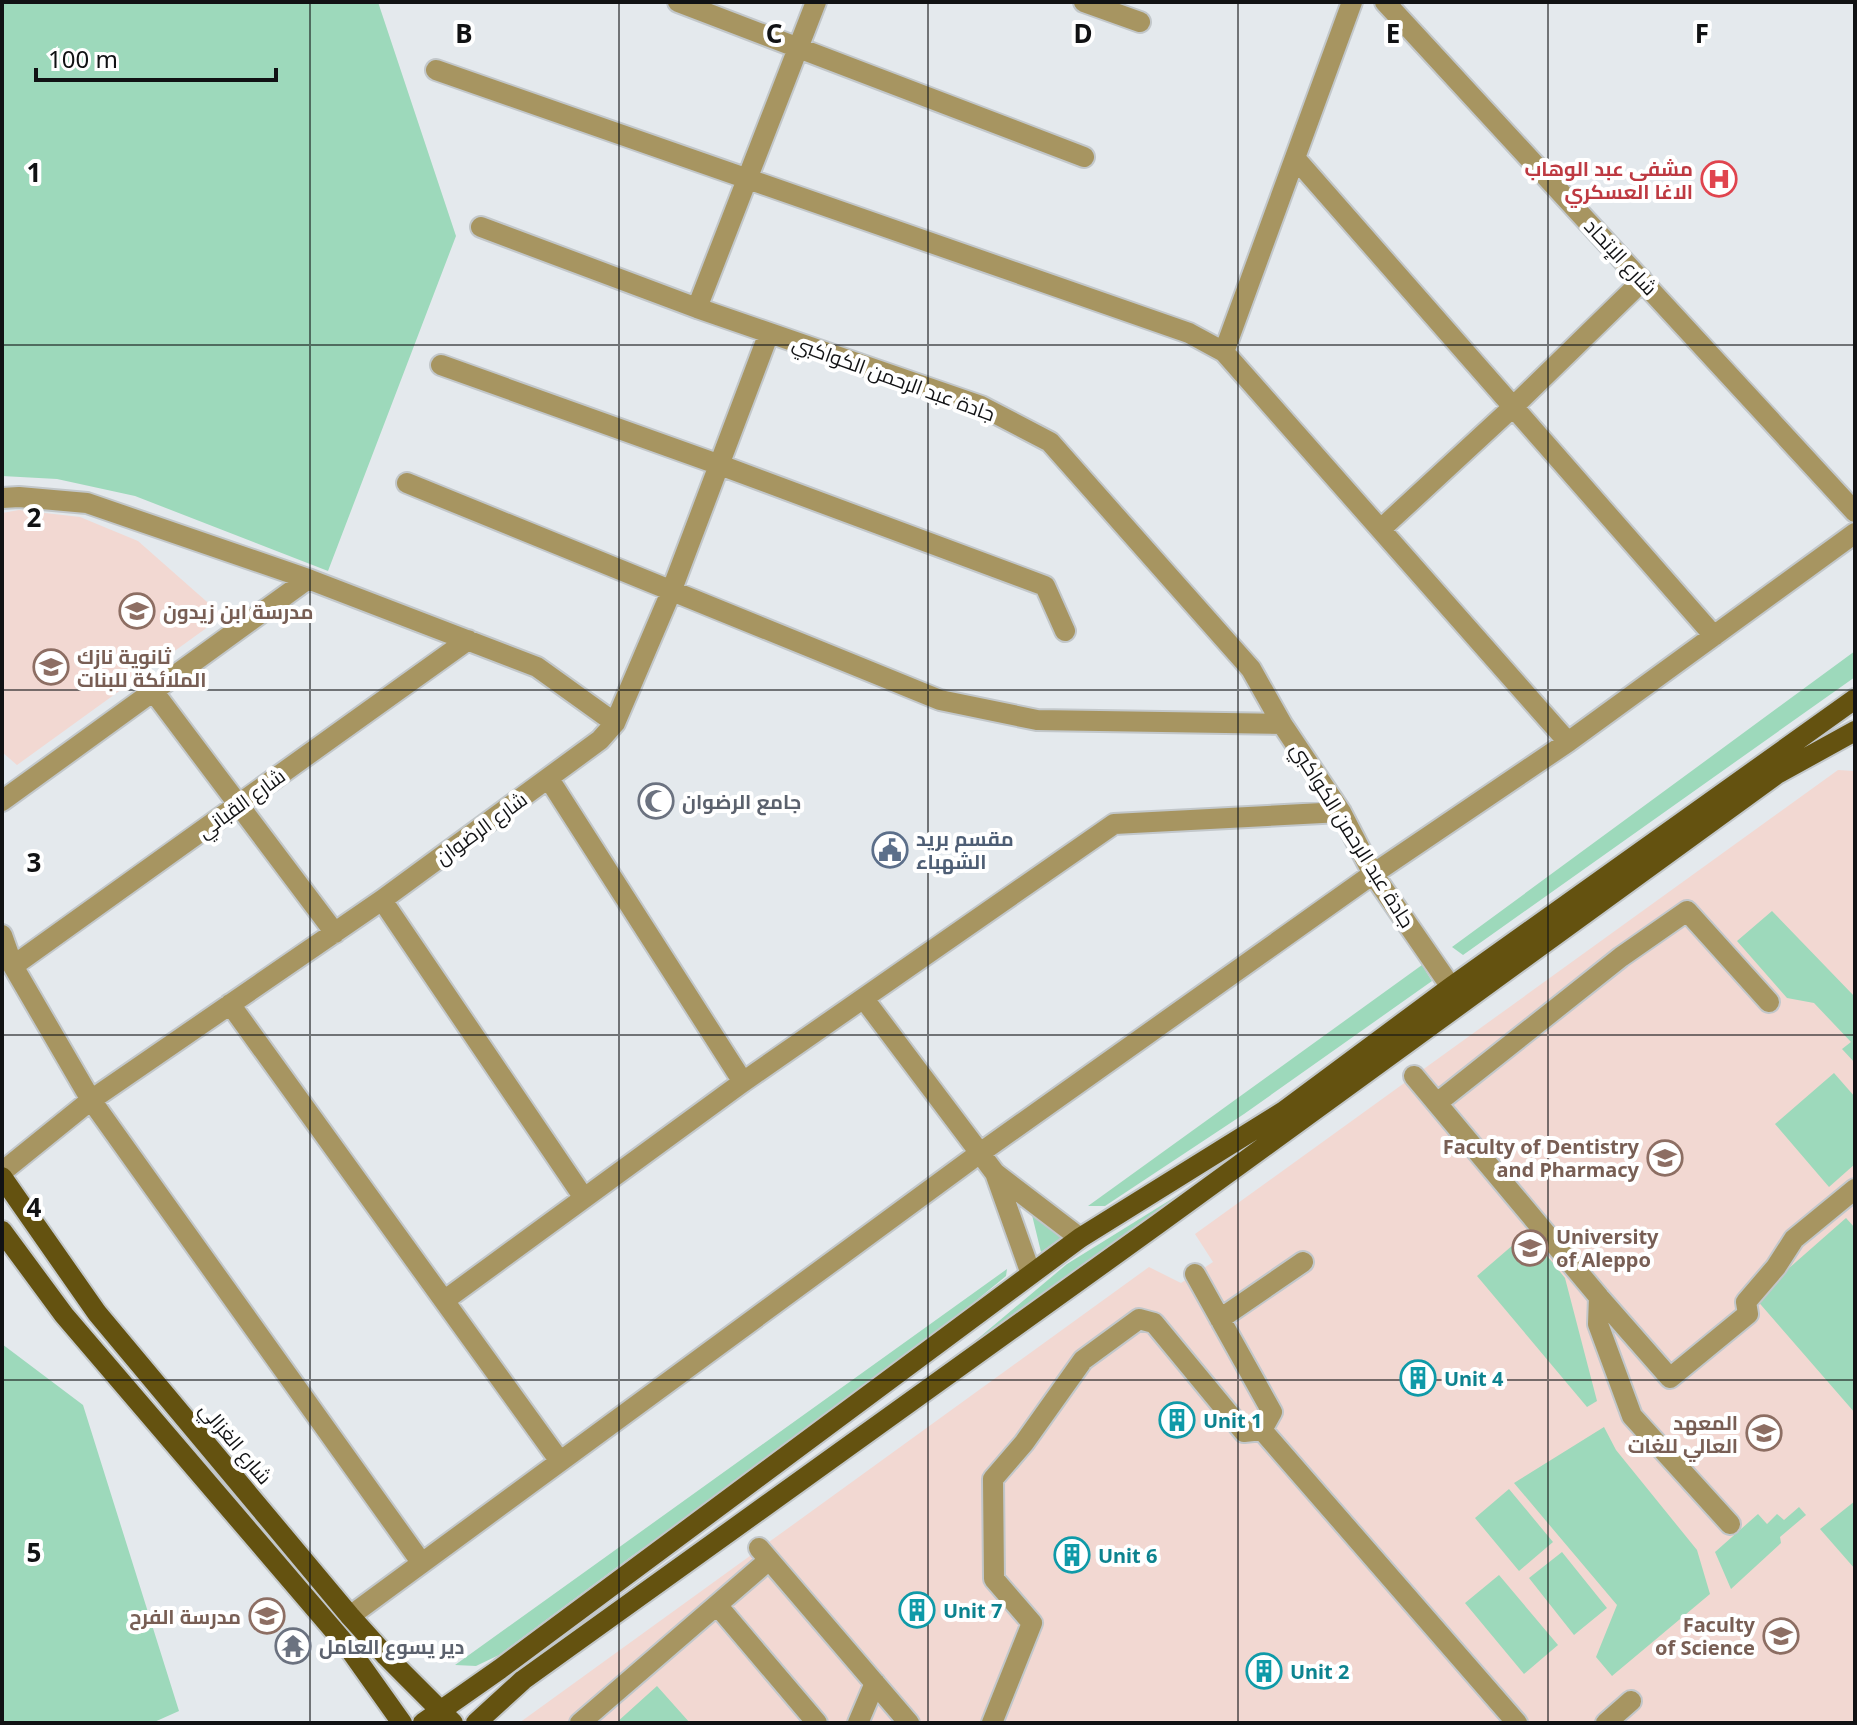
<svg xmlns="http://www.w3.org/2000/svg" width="1857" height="1725" font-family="'Noto Sans',Cairo,sans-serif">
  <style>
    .education { fill: #f2d8d2 }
    .green { fill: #9dd9bb }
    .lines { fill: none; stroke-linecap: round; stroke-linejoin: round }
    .minor-casing { stroke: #c2c7ca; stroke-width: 24 }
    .major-casing { stroke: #c2c7ca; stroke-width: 24 }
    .minor { stroke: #a79561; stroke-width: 20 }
    .major { stroke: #645210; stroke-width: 20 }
    .grid { fill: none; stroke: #111214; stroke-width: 2; stroke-opacity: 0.55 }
    .labels { text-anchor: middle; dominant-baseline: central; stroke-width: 8; stroke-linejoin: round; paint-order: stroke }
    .health-label { font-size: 20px; font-weight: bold; fill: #be3a42; stroke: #fff; text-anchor: end }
    .street-label { font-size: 20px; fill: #111214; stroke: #fff }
    .education-label { font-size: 20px; font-weight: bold; fill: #785e54; stroke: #fff; text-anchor: end }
    .worship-label { font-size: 20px; font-weight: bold; fill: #5b616d; stroke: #fff; text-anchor: start }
    .service-label { font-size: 20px; font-weight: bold; fill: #4e5e75; stroke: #fff; text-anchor: start }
    .culture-label { font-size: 20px; font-weight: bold; fill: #0d838f; stroke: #fff; text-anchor: start }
    .grid-label { font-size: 26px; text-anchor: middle; font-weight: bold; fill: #111214; stroke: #fff; stroke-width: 8; stroke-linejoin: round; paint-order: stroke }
  </style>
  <rect width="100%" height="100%" fill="#e4e9ed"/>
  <!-- education -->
  <path class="education" d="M19 510 80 517 138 541 223 616 17 765 2 752V513Z
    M1838 770 1855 771V1723H519L1149 1267 1181 1283 1213 1262 1195 1234Z"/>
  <!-- green -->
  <path class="green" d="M2 2H378L456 236 328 571 135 496 57 479 2 476Z
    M1855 651V677L1463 955 1452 947Z
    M1772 911 1855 997V1063L1842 1049 1851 1042 1814 1003 1787 998 1737 941Z
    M1422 965 1432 981 1244 1114 1105 1206H1088Z
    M1834 1073 1855 1097V1164L1829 1187 1775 1124Z
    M1265 1141 919 1388 1067 1264Z
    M1032 1215 1065 1235 1041 1252Z
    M1846 1218 1855 1228V1413L1755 1298Z
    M1528 1232 1565 1278 1597 1401 1587 1407 1477 1276Z
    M1007 1269 1006 1276 870 1388 632 1556 499 1655 476 1666 455 1665Z
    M2 1344 83 1405 179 1711 152 1723H2Z
    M1604 1427 1616 1450 1697 1550 1710 1594 1612 1676 1596 1657 1617 1605 1514 1483Z
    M1509 1489 1553 1542 1519 1571 1475 1518Z
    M1855 1501V1569L1820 1529Z
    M1799 1507 1806 1515 1780 1537 1781 1543 1731 1589 1715 1552 1758 1514 1767 1524 1777 1514 1784 1520Z
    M1562 1552 1607 1608 1574 1635 1529 1578Z
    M1499 1575 1558 1645 1524 1674 1465 1603Z
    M657 1686 690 1723H616Z"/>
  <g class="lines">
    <defs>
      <path id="minor" d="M678 2 1084 157
        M1084 2 1140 22
        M1385 2 1855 512
        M436 70 1189 333 1224 352 1568 742
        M1295 158 1714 636
        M481 227 697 308 981 406 1050 442 1251 669 1282 724 1341 812 1373 874 1451 987
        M697 308 816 2
        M1224 352 1352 2
        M441 365 720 465 1045 586 1065 631
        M407 483 940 700 1037 720 1282 724
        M2 498 19 497 87 503 308 579 537 667 615 723
        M1381 529 1513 407 1634 289 1641 279
        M153 691 335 933
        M549 779 743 1082
        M2 801 308 579
        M382 900 584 1198
        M2 935 13 966 91 1100 421 1562
        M13 966 468 640
        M864 999 995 1173
        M230 1004 559 1460
        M1414 1076 1599 1297 1598 1324 1632 1416 1730 1524
        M1437 1103 1621 957 1687 911 1769 1002
        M2 1172 91 1100 382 900 600 740 615 723 671 592 769 333
        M1031 1274 995 1173 1080 1238
        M1195 1274 1272 1412 1262 1430
        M1599 1297 1670 1378 1748 1314 1746 1302 1776 1267 1794 1239 1855 1189
        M445 1300 743 1082 1114 824 1341 812
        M1220 1319 1303 1262
        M759 1548 909 1723
        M717 1605 817 1723
        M350 1616 980 1153 1373 874 1568 742 1855 533
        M580 1723 769 1560
        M858 1723 875 1683
        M992 1723 1032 1623 994 1579 993 1479 1024 1443 1083 1360 1139 1319 1154 1323 1244 1432 1262 1430 1517 1723
        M1606 1723 1631 1701"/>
      <path id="major" d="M2 1177 97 1313 350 1616 386 1656 453 1723
        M2 1231 64 1315 348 1647 402 1723
        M423 1723 500 1669 1080 1238 1284 1111 1451 987 1855 699
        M476 1723 523 1680 1158 1224 1777 774 1855 731"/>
    </defs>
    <!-- minor casing -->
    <use href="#minor" class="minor-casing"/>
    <!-- major casing -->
    <use href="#major" class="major-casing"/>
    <!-- minor -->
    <use href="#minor" class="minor"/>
    <!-- major -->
    <use href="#major" class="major"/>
  </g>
  <!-- grid -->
  <path class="grid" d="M310 2V1723M619 2V1723M928 2V1723M1238 2V1723M1548 2V1723M2 345H1855M2 690H1855M2 1035H1855M2 1380H1855"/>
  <!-- icons -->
  <defs>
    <symbol id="hospital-ring" viewBox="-11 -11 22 22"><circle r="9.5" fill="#fff" stroke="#e0444e" stroke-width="1.5"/><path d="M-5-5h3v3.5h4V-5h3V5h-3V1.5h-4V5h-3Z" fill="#e0444e"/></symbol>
    <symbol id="school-ring" viewBox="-11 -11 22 22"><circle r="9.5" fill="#fff" stroke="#8d6e63" stroke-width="1.5"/><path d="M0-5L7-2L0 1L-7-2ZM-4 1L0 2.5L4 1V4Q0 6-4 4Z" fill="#8d6e63"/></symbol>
    <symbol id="mosque-ring" viewBox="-11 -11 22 22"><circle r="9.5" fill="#fff" stroke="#6b7280" stroke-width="1.5"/><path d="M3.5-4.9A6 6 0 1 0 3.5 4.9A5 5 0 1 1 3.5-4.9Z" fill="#6b7280"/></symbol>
    <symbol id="civic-ring" viewBox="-11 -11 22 22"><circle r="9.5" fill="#fff" stroke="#5c6f8a" stroke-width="1.5"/><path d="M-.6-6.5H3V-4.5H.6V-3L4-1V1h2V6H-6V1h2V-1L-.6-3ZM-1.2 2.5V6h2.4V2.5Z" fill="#5c6f8a"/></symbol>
    <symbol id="university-ring" viewBox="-11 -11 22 22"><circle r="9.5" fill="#fff" stroke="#8d6e63" stroke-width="1.5"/><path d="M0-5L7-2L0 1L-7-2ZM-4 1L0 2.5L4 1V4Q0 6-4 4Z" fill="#8d6e63"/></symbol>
    <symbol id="building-ring" viewBox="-11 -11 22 22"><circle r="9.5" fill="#fff" stroke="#0f9aa8" stroke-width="1.5"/><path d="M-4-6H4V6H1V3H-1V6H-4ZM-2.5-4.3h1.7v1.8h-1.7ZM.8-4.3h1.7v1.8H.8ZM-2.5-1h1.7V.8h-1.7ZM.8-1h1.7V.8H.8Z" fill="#0f9aa8"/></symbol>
    <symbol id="temple-ring" viewBox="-11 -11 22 22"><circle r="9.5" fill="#fff" stroke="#6b7280" stroke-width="1.5"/><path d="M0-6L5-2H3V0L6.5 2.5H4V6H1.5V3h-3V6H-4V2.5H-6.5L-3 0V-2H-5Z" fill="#6b7280"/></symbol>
  </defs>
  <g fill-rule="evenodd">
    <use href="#hospital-ring" x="1699" y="159" width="40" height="40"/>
    <use href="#school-ring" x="117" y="591" width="40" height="40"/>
    <use href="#school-ring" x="31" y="647" width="40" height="40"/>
    <use href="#mosque-ring" x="636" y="781" width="40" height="40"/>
    <use href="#civic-ring" x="870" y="830" width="40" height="40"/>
    <use href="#university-ring" x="1645" y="1138" width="40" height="40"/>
    <use href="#university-ring" x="1510" y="1228" width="40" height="40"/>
    <use href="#building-ring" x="1398" y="1358" width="40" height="40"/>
    <use href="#building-ring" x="1157" y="1400" width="40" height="40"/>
    <use href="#university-ring" x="1744" y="1413" width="40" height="40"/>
    <use href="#building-ring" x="1052" y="1535" width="40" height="40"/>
    <use href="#building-ring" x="897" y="1590" width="40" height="40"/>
    <use href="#school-ring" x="247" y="1596" width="40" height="40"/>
    <use href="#university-ring" x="1761" y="1616" width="40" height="40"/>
    <use href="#temple-ring" x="273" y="1626" width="40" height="40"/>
    <use href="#building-ring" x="1244" y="1651" width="40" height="40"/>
  </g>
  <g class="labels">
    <!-- health labels -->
    <g class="health-label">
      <text x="1693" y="168">مشفى عبد الوهاب<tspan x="1693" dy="23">الاغا العسكري</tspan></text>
    </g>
    <!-- street labels -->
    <g class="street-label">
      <text transform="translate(1621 257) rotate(47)">شارع الإتحاد</text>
      <text transform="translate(894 378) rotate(20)">جادة عبد الرحمن الكواكبي</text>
      <text transform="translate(241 803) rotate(-36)">شارع القباني</text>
      <text transform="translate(481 828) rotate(-36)">شارع الرضوان</text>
      <text transform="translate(1353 835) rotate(58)">جادة عبد الرحمن الكواكبي</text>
      <text transform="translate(236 1443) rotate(50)">شارع الغزالي</text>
    </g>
    <!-- education labels -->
    <g class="education-label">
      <text x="163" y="611" text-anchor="start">مدرسة ابن زيدون</text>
      <text x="77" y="656" text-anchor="start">ثانوية نازك<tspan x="77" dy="23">الملائكة للبنات</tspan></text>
      <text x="1639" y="1146">Faculty of Dentistry<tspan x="1639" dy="23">and Pharmacy</tspan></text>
      <text x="1556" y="1236" text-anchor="start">University<tspan x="1556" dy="23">of Aleppo</tspan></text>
      <text x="1738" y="1422">المعهد<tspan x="1738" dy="23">العالي للغات</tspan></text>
      <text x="241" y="1616">مدرسة الفرح</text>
      <text x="1755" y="1624">Faculty<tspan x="1755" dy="23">of Science</tspan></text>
    </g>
    <!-- worship labels -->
    <g class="worship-label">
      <text x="682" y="801">جامع الرضوان</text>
      <text x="319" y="1646">دير يسوع العامل</text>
    </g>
    <!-- service labels -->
    <g class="service-label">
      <text x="916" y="838">مقسم بريد<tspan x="916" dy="23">الشهباء</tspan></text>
    </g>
    <!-- culture labels -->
    <g class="culture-label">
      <text x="1444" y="1378">Unit 4</text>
      <text x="1203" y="1420">Unit 1</text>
      <text x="1098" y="1555">Unit 6</text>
      <text x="943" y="1610">Unit 7</text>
      <text x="1290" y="1671">Unit 2</text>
    </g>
  </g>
  <g class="grid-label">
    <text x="464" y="43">B</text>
    <text x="774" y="43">C</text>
    <text x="1083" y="43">D</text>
    <text x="1393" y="43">E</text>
    <text x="1702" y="43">F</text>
    <text x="34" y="182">1</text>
    <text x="34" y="527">2</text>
    <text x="34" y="872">3</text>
    <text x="34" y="1217">4</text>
    <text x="34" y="1562">5</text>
  </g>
  <!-- border -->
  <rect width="1857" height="1725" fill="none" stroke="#111214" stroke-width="8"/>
  <!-- scale -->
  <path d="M36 68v12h240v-12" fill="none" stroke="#111214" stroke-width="4"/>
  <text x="48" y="68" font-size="24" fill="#111214" stroke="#ffffff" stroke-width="6" paint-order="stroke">100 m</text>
</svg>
